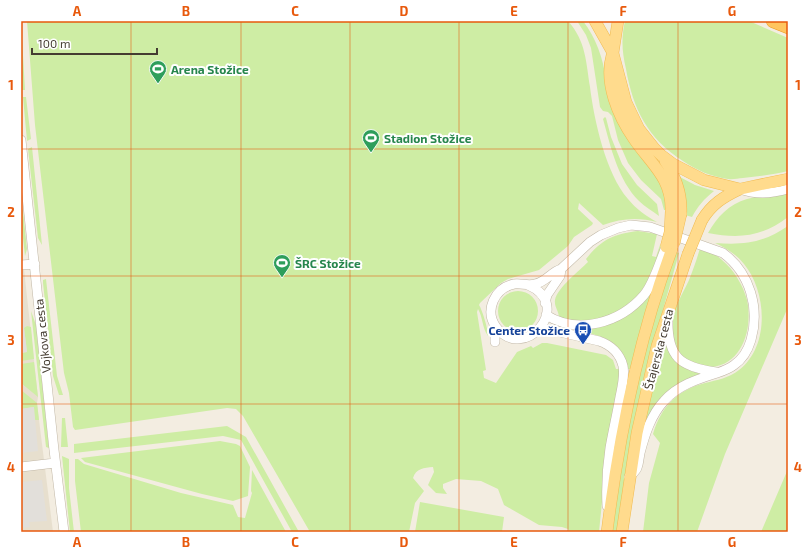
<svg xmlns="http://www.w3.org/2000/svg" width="809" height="553" font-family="'Exo 2',sans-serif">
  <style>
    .residential { fill: #e7dfce }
    .green { fill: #ceeda4 }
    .parking { fill: #e2dfda }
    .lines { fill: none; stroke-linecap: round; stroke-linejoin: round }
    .minor-casing { stroke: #c1b7a6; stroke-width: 10 }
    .major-casing { stroke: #f1bb51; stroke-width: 12 }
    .highway-casing { stroke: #ee9b1f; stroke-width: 14 }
    .minor { stroke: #fff; stroke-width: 9 }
    .major { stroke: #ffdb8d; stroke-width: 11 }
    .highway { stroke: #ffc55f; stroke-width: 13 }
    .major-bridge-casing { stroke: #f1bb51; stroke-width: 12; stroke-linecap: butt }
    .major-bridge { stroke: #ffdb8d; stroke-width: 11 }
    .grid { fill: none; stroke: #e8590c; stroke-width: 1; stroke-opacity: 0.55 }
    .labels { text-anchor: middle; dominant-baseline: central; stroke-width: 4; stroke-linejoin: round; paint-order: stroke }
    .leisure-label { font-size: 12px; font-weight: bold; fill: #27864d; stroke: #fff; text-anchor: start }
    .transit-label { font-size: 12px; font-weight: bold; fill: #164399; stroke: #fff; text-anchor: end }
    .street-label { font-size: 12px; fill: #443c31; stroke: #fff }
    .neatline { fill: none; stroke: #e8590c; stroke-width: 1.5 }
    .grid-label { font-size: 13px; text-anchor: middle; font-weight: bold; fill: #e8590c }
  </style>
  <rect width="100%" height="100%" fill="#f3ede1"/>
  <!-- residential -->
  <path class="residential" d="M21 242 38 397 37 403 39 420 53 532H21Z"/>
  <!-- green -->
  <path class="green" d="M21 21 25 90H22L21 85Z
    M27 21H568C586 41 586 62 590 87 594 120 606 174 628 199 636 209 646 216 657 222 639 217 621 218 603 225L579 203 578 209 593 223 592 225 574 237 568 246 539 270 508 279 501 283 480 303 479 305C482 309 489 332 488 336 482 328 483 317 478 309L477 312 486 370 483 371 484 378 496 383 517 352 531 346 533 348 542 343H547L606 355 613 360 616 369H620L603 492 599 532H570L568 529 562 527 539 525 504 505 498 489 481 481 456 479 443 484V488L447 494 436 493 428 485 434 472 433 467C424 468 416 468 413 478L424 491 415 503 409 532H310L243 416 236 409 227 408 75 430 73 427 69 393 64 373 35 125Z
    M577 21H583C596 38 603 58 606 79L645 157 664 191 667 210H664L661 199 641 180 628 163 618 140 612 116 608 112 603 111 600 107 591 48 586 35Z
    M625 21H749L788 38V171C773 175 758 176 743 178 738 178 733 180 728 179 712 177 696 170 683 161 648 139 633 109 626 69 622 52 621 38 625 21Z
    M23 97H26L31 139 27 141Z
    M605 117 606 118 611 137 622 164 637 185 657 204 659 216C653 211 645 207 639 201 618 180 611 148 603 119Z
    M32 147 42 245 38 238 28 149Z
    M678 176 695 185 714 191C704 199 698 206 692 217L685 215Z
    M788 192V217C762 237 739 239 708 233 717 217 729 204 747 199 761 195 775 195 788 192Z
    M21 206 23 211 27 249 25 256 21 220Z
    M788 226V307L725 454 697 532H643L649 483 660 443 653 434C661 407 677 390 705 383 717 380 729 378 739 370 770 346 767 292 744 264 736 254 726 248 715 243 744 245 763 243 788 226Z
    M638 231 657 234 652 256 656 257 660 245 662 246C651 280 639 307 601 318 597 319 591 322 586 322 578 322 568 319 559 318 559 311 554 307 555 300 557 288 580 270 588 262L586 259C601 240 613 234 638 231Z
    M700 248C708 252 716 254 722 260 734 270 743 285 747 300 753 327 743 364 712 367 707 367 701 367 697 366 693 365 690 361 686 359 674 351 670 336 672 322 674 307 683 293 689 280 693 270 697 259 700 248Z
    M674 251 679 253 650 356 617 532H612C618 485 625 438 635 391 647 344 660 297 674 251Z
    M46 279 57 376 63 395H59L53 376 43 283V280Z
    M653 288 631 369H627C614 342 614 339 584 332L585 328H594Z
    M498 311a20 20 0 1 1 40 0a20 20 0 1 1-40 0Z
    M31 311 36 325 49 448 46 447Z
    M27 326 31 327 34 359 21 361V353L27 352 24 328Z
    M664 338 692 371 701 374 681 383 643 431 650 392Z
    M34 362 38 397 21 383V364Z
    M21 390 37 403 39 420H35L33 407 21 409Z
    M62 418H65L68 447H61Z
    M227 426 246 437 299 532H292L241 440 223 436 74 453V444Z
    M220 441 236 444 240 446 250 467 248 496 233 501 202 494 85 462 81 458Z
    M62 456 69 459V488L74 532H70Z
    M75 459H78L84 464 181 493 233 505 238 517 245 518 252 493 251 491 252 470 286 532H81L75 481Z
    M788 469V532H761Z
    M420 502 504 517 502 532H415Z"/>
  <!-- parking -->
  <path class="parking" d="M21 303 27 352 21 353Z
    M34 407 38 451 21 453V409Z
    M42 480 47 521 29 522 30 527 21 528V482Z"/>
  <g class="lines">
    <defs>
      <path id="minor" d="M21 140 54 450 64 532
        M740 189C756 195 771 194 788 189
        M21 265 35 264
        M528 285C575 305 524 364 496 327 484 310 495 288 514 284 521 283 528 286 535 284 546 282 551 272 561 269
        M545 303 547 295 560 276 561 269 590 242 601 235 618 228 631 225 650 227 723 253C750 273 760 308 751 340 748 350 743 359 734 365 729 369 723 371 717 373 698 379 678 385 664 401 651 415 645 434 640 453 639 458 639 463 637 468 636 471 632 474 629 477
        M546 315C578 335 620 323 644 295 654 283 660 261 666 247
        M668 319C667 357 680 367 716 372
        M540 329 551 330 599 341C611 345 620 354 623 366 625 376 622 387 620 397 617 414 613 431 610 448 607 468 606 486 607 506
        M495 342V326
        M21 467 55 463"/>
      <path id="major" d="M595 21 613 53
        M618 21 613 53 626 102 639 129 654 148 661 155 673 164 704 180 740 189 788 179
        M612 55C604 83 618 116 634 139 651 164 672 178 671 211
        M665 161C676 177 682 195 681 214
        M702 220C712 204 723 197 740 189
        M607 532C619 436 638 339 672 249
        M622 532 637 433 657 346 688 254"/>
      <path id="highway" d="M773 21 788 27"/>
    </defs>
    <!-- minor casing -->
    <use href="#minor" class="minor-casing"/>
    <!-- major casing -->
    <use href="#major" class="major-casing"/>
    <!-- highway casing -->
    <use href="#highway" class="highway-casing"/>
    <!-- minor -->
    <use href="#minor" class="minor"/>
    <!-- major -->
    <use href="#major" class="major"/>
    <!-- highway -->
    <use href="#highway" class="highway"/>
    <defs>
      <path id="major-bridge" d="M674 244 681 214
        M666 247 670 232 671 211
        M688 254 702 220"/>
    </defs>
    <!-- major-bridge casing -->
    <use href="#major-bridge" class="major-bridge-casing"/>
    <!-- major-bridge -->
    <use href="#major-bridge" class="major-bridge"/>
  </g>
  <!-- grid -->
  <path class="grid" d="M131 21V532M241 21V532M350 21V532M459 21V532M568 21V532M678 21V532M21 149H788M21 276H788M21 404H788"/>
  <!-- icons -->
  <defs>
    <symbol id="stadium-pin" viewBox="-11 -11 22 30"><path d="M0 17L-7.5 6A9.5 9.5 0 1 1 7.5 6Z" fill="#2e9e5b" stroke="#fff"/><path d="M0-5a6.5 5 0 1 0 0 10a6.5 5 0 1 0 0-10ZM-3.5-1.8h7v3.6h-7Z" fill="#fff"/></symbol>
    <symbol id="bus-pin" viewBox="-11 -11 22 30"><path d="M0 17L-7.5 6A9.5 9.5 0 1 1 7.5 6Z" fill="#1a4fb4" stroke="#fff"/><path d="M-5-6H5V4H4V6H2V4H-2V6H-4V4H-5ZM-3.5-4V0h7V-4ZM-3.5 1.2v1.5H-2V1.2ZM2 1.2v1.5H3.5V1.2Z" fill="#fff"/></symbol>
  </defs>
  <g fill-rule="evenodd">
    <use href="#stadium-pin" x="148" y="59" width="20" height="27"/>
    <use href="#stadium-pin" x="361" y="128" width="20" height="27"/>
    <use href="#stadium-pin" x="272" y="253" width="20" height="27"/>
    <use href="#bus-pin" x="573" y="320" width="20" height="27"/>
  </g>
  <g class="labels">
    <!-- leisure labels -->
    <g class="leisure-label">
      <text x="171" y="69">Arena Stožice</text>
      <text x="384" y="138">Stadion Stožice</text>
      <text x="295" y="263">ŠRC Stožice</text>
    </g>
    <!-- transit labels -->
    <g class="transit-label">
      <text x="570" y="330">Center Stožice</text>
    </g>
    <!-- street labels -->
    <g class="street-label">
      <text transform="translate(42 336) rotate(-96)">Vojkova cesta</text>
      <text transform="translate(658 349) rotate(-75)">Štajerska cesta</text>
    </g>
  </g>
  <!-- border -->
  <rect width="809" height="553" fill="none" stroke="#ffffff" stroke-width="44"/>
  <!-- scale -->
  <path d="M32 48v6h125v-6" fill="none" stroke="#443c31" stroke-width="2"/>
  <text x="38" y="48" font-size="12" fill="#443c31" stroke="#ffffff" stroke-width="3" paint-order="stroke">100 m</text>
  <rect x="22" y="22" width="765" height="509" class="neatline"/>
  <g class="grid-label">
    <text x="77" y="16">A</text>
    <text x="186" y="16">B</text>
    <text x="295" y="16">C</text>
    <text x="404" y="16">D</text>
    <text x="514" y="16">E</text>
    <text x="623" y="16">F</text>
    <text x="732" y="16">G</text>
    <text x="11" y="90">1</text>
    <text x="798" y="90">1</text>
    <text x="11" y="217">2</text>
    <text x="798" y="217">2</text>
    <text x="11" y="345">3</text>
    <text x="798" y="345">3</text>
    <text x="11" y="472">4</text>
    <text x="798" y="472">4</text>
    <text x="77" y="547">A</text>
    <text x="186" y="547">B</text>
    <text x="295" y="547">C</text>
    <text x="404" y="547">D</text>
    <text x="514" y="547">E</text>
    <text x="623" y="547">F</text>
    <text x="732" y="547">G</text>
  </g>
</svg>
